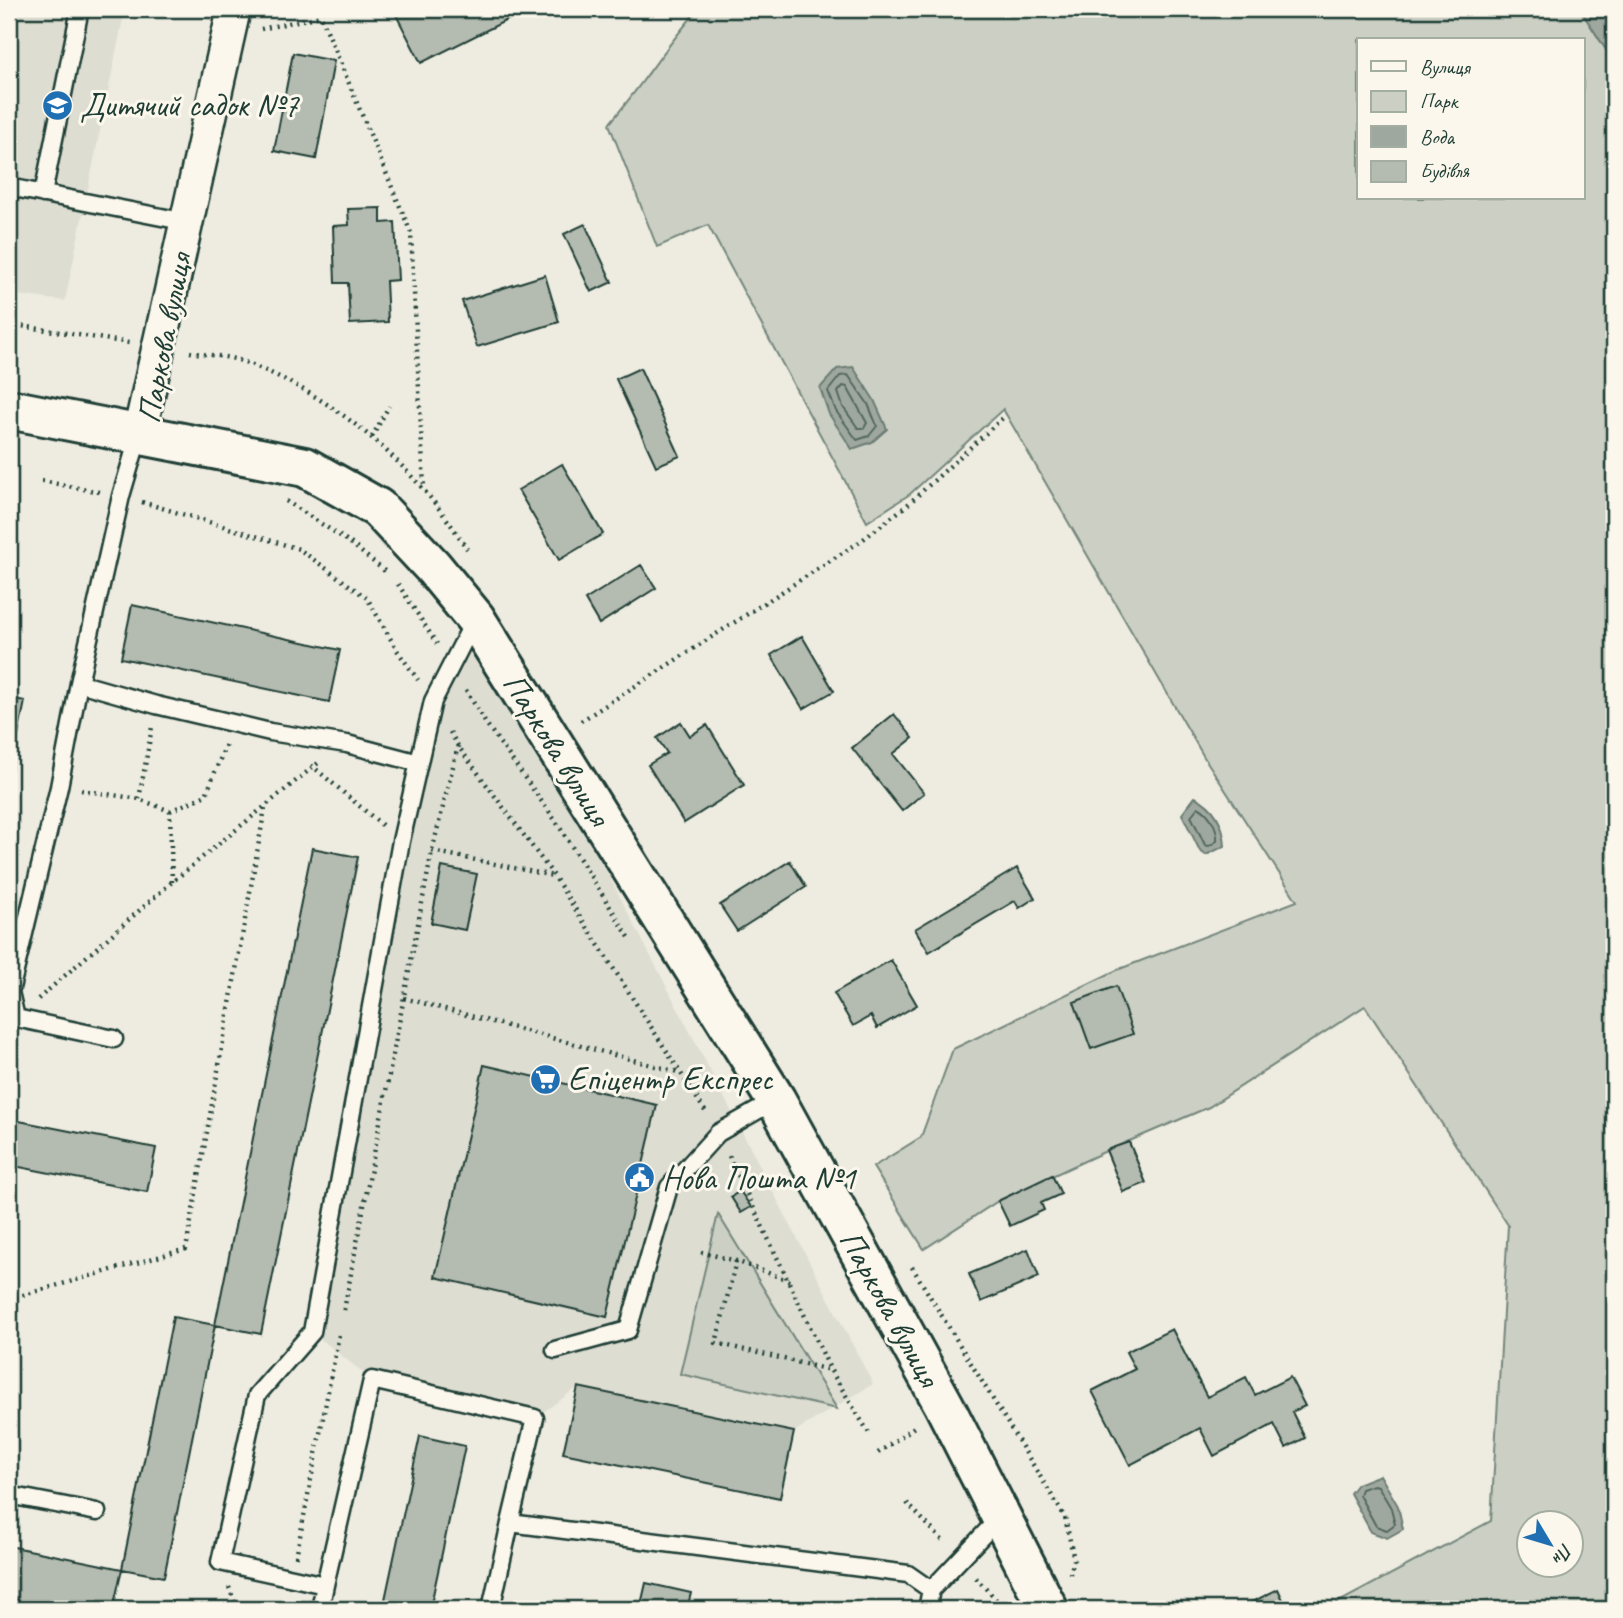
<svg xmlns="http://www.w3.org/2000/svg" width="1623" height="1618" font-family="Caveat,sans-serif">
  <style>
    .built { fill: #ddddd2 }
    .green { fill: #cbcfc4; stroke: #75867c; stroke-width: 2; fill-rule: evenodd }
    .water { fill: #9fa89f; stroke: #6c7d74; stroke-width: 2 }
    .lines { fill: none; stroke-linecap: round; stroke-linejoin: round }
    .shore { stroke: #52685f; stroke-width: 2 }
    .building { fill: #b4bbb0; stroke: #1f3d34; stroke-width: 2 }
    .lane-casing { stroke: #1f3d34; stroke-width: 21 }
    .street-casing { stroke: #1f3d34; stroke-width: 37 }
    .secondary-casing { stroke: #1f3d34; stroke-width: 44 }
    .path { stroke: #1f3d34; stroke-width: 4.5; stroke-dasharray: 2 5; stroke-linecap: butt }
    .lane { stroke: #fbf7ec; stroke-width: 16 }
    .street { stroke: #fbf7ec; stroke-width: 32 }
    .secondary { stroke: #fbf7ec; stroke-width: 38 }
    .labels { text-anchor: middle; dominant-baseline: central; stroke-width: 6; stroke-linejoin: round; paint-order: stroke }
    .poi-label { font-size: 33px; fill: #1f3d34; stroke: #fbf7ec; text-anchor: start }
    .street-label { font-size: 33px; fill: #1f3d34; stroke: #fbf7ec }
  </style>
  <rect width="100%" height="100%" fill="#eeece1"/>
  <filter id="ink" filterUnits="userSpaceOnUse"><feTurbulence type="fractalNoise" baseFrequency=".0143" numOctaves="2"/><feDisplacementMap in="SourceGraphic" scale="14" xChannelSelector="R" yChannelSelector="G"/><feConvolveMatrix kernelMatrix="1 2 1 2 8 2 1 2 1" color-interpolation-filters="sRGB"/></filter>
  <g filter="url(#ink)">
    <!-- built -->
    <path class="built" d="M9 9H125L65 301 9 294Z
      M475 618 873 1384 794 1432 578 1387 535 1418 372 1380 312 1332 433 701Z"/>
    <!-- green -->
    <path class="green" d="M699 9H1580L1614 62V1609H1336L1335 1604 1491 1521 1508 1225 1365 1006 1209 1107 1106 1151 998 1201 924 1249 873 1167 921 1137 953 1049 1117 970 1297 901 1204 757 1003 409 910 494 867 522 708 225 657 247 609 124C641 87 666 45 699 9ZM1359 40H1583V198H1359ZM1528 1524H1570V1566H1528Z
      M718 1214 837 1409 680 1374Z"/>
    <!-- water -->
    <path class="water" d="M1580 9H1614V62Z
      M853 367 874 400 887 429 872 442 852 449 829 414 820 388 837 369Z
      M1195 797C1215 807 1224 824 1225 846L1206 855 1200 851 1182 814Z
      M1380 1475 1398 1506 1403 1529 1387 1538 1371 1532 1350 1493 1357 1484Z"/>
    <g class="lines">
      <!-- shore -->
      <path class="shore" d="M848 375 868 404 877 426 869 436 857 440 836 411 828 391 840 376Z
        M843 386 847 387 867 423 864 428H858L843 407 838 392Z
        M1198 807C1210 813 1218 828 1217 841L1209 846 1205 845 1191 816Z
        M1374 1485 1378 1486 1391 1508 1395 1524 1387 1530 1376 1526 1359 1495 1361 1489Z"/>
    </g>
    <!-- building -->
    <path class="building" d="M393 9H509L513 17 421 63Z
      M293 53 334 61 316 159 274 151Z
      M381 208V223L395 222 398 280 386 281 388 322 350 324 348 283H335L333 226 349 225 348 209Z
      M585 224 612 282 591 292 564 234Z
      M545 275 559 322 477 347 462 301Z
      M640 368 680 456 656 466 616 379Z
      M562 464 603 534 559 560 518 490Z
      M641 565 656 588 599 624 585 600Z
      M132 605 340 650 329 702 121 658Z
      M802 636 834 691 803 709 771 655Z
      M9 698 25 701 9 781Z
      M894 714 913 738 893 754 924 793 902 811 852 748Z
      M681 722 690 736 707 725 744 785 684 823 648 765 667 753 657 738Z
      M312 848 358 857 261 1334 215 1325Z
      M790 861 806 887 737 931 720 905Z
      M442 867 477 874 465 930 431 923Z
      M1017 868 1035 898 1019 908 1015 901 929 952 915 929Z
      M891 960 917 1005 877 1028 871 1016 853 1026 834 993Z
      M1116 986 1133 1034 1091 1049 1074 1002Z
      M484 1065 657 1105 607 1317 435 1277Z
      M9 1119 156 1148 147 1192 9 1165Z
      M1129 1142 1146 1183 1123 1192 1106 1150Z
      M1052 1175 1061 1194 1041 1203 1044 1210 1010 1226 998 1201Z
      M740 1191 751 1207 741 1213 731 1197Z
      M1028 1249 1039 1277 981 1302 969 1274Z
      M173 1317 215 1325 164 1577 122 1569Z
      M1172 1329 1207 1397 1246 1377 1255 1395 1290 1377 1305 1406 1292 1412 1305 1438 1286 1448 1274 1424 1214 1456 1200 1428 1130 1465 1092 1391 1135 1369 1126 1352Z
      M578 1387 794 1432 780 1498 563 1453Z
      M420 1436 465 1446 430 1609H383Z
      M9 1546 122 1569 113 1609H61L9 1599Z
      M646 1583 691 1593 687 1609H640Z
      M1278 1589 1284 1602 1270 1609H1255L1252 1602Z"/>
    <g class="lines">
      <defs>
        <path id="lane" d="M9 187 187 222
          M43 194 80 9
          M79 683 156 705 270 732 347 744 419 763
          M9 1017 16 1018 10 992 59 787 79 683 121 496 139 435
          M16 1018 114 1039
          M555 1350 628 1330 669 1187 718 1133 776 1100
          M9 1495 97 1512
          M325 1585 372 1380 535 1418 510 1523
          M320 1609 325 1585 220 1562 257 1395 312 1332 401 841 433 701 475 619
          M491 1609 510 1523 908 1574 931 1590
          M927 1609 931 1590 1001 1516"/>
        <path id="street" d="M139 435 234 9"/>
        <path id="secondary" d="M9 409 305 467 378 508 433 567 475 618 776 1100 944 1405 1048 1609"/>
      </defs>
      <!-- lane casing -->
      <use href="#lane" class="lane-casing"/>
      <!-- street casing -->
      <use href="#street" class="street-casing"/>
      <!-- secondary casing -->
      <use href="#secondary" class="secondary-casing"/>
      <!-- path -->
      <path class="path" d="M261 29 321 16 411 233 424 487
        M9 324 129 343
        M190 352C206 355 226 356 242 361 336 396 414 464 467 549
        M372 437 389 406
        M42 481 99 492
        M286 501 348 541 387 573
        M142 502 299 549 367 598 397 650 418 680
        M398 584 437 644
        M466 690 485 722 557 823 629 937
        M581 721 861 541 906 506 1006 415
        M450 732 458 746 554 876 707 1114
        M311 765 382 825
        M81 790 139 799 170 811 172 882
        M139 799 152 727
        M170 811 206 795 226 744
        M432 851 553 876
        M404 998 681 1073
        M38 999 172 882 318 763
        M729 1156 831 1371 869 1433
        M701 1252 736 1261 790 1281
        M736 1261 716 1343 830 1370
        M912 1267 1065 1517 1074 1560 1070 1574
        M9 1299 186 1249 265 808
        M344 1310 432 851 458 746
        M878 1453 917 1425
        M907 1503 945 1543
        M296 1557 339 1335
        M976 1578 1005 1609
        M229 1587 237 1609"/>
      <!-- lane -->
      <use href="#lane" class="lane"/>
      <!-- street -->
      <use href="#street" class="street"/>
      <!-- secondary -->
      <use href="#secondary" class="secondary"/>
    </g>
  </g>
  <!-- icons -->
  <defs>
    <symbol id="school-disc" viewBox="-11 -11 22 22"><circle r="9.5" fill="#1f6fb2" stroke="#fbf7ec"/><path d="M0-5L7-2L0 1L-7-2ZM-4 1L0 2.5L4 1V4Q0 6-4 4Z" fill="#fff"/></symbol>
    <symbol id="supermarket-disc" viewBox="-11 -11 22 22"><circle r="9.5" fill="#1f6fb2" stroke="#fbf7ec"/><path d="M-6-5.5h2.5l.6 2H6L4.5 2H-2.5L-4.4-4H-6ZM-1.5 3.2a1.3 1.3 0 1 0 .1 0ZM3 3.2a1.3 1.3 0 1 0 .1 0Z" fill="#fff"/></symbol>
    <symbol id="civic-disc" viewBox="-11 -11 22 22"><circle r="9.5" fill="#1f6fb2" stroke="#fbf7ec"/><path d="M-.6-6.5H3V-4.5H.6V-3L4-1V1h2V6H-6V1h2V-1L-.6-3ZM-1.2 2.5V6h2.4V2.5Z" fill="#fff"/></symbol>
  </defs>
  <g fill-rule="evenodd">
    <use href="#school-disc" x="40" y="88" width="35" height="35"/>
    <use href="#supermarket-disc" x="528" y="1062" width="35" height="35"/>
    <use href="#civic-disc" x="622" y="1160" width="35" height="35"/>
  </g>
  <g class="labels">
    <!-- poi labels -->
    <g class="poi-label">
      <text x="80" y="105">Дитячий садок №7</text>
      <text x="568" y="1079">Епіцентр Експрес</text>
      <text x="662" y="1178">Нова Пошта №1</text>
    </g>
    <!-- street labels -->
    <g class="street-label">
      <text transform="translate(164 338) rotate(-79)">Паркова вулиця</text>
      <text transform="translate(557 749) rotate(58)">Паркова вулиця</text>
      <text transform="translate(890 1308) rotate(61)">Паркова вулиця</text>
    </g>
  </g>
  <!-- margin -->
  <rect width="1623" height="1618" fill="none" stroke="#fbf7ec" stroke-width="35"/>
  <rect x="18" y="18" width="1588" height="1583" fill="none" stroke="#1f3d34" stroke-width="2.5" filter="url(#ink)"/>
  <!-- legend -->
  <rect x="1357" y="38" width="228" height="161" fill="#fbf7ec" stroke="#a3ada2" stroke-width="2"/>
  <rect x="1371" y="61" width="35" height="10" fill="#fbf7ec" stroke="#a3ada2" stroke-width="2"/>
  <text x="1420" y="74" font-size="21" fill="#1f3d34">Вулиця</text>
  <rect x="1371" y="91" width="35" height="21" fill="#cbcfc4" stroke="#a3ada2" stroke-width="2"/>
  <text x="1420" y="108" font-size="21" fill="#1f3d34">Парк</text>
  <rect x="1371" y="126" width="35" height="21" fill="#9fa89f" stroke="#a3ada2" stroke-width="2"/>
  <text x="1420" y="144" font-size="21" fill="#1f3d34">Вода</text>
  <rect x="1371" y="161" width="35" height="21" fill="#b4bbb0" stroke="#a3ada2" stroke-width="2"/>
  <text x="1420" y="178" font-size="21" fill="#1f3d34">Будівля</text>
  <!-- north arrow -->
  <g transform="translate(1550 1544) rotate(128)"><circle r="33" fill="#fbf7ec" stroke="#a3ada2" stroke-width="2"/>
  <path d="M0-5L12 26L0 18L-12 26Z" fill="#1f6fb2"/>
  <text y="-10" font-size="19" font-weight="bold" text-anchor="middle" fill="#1f3d34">Пн</text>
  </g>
</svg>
